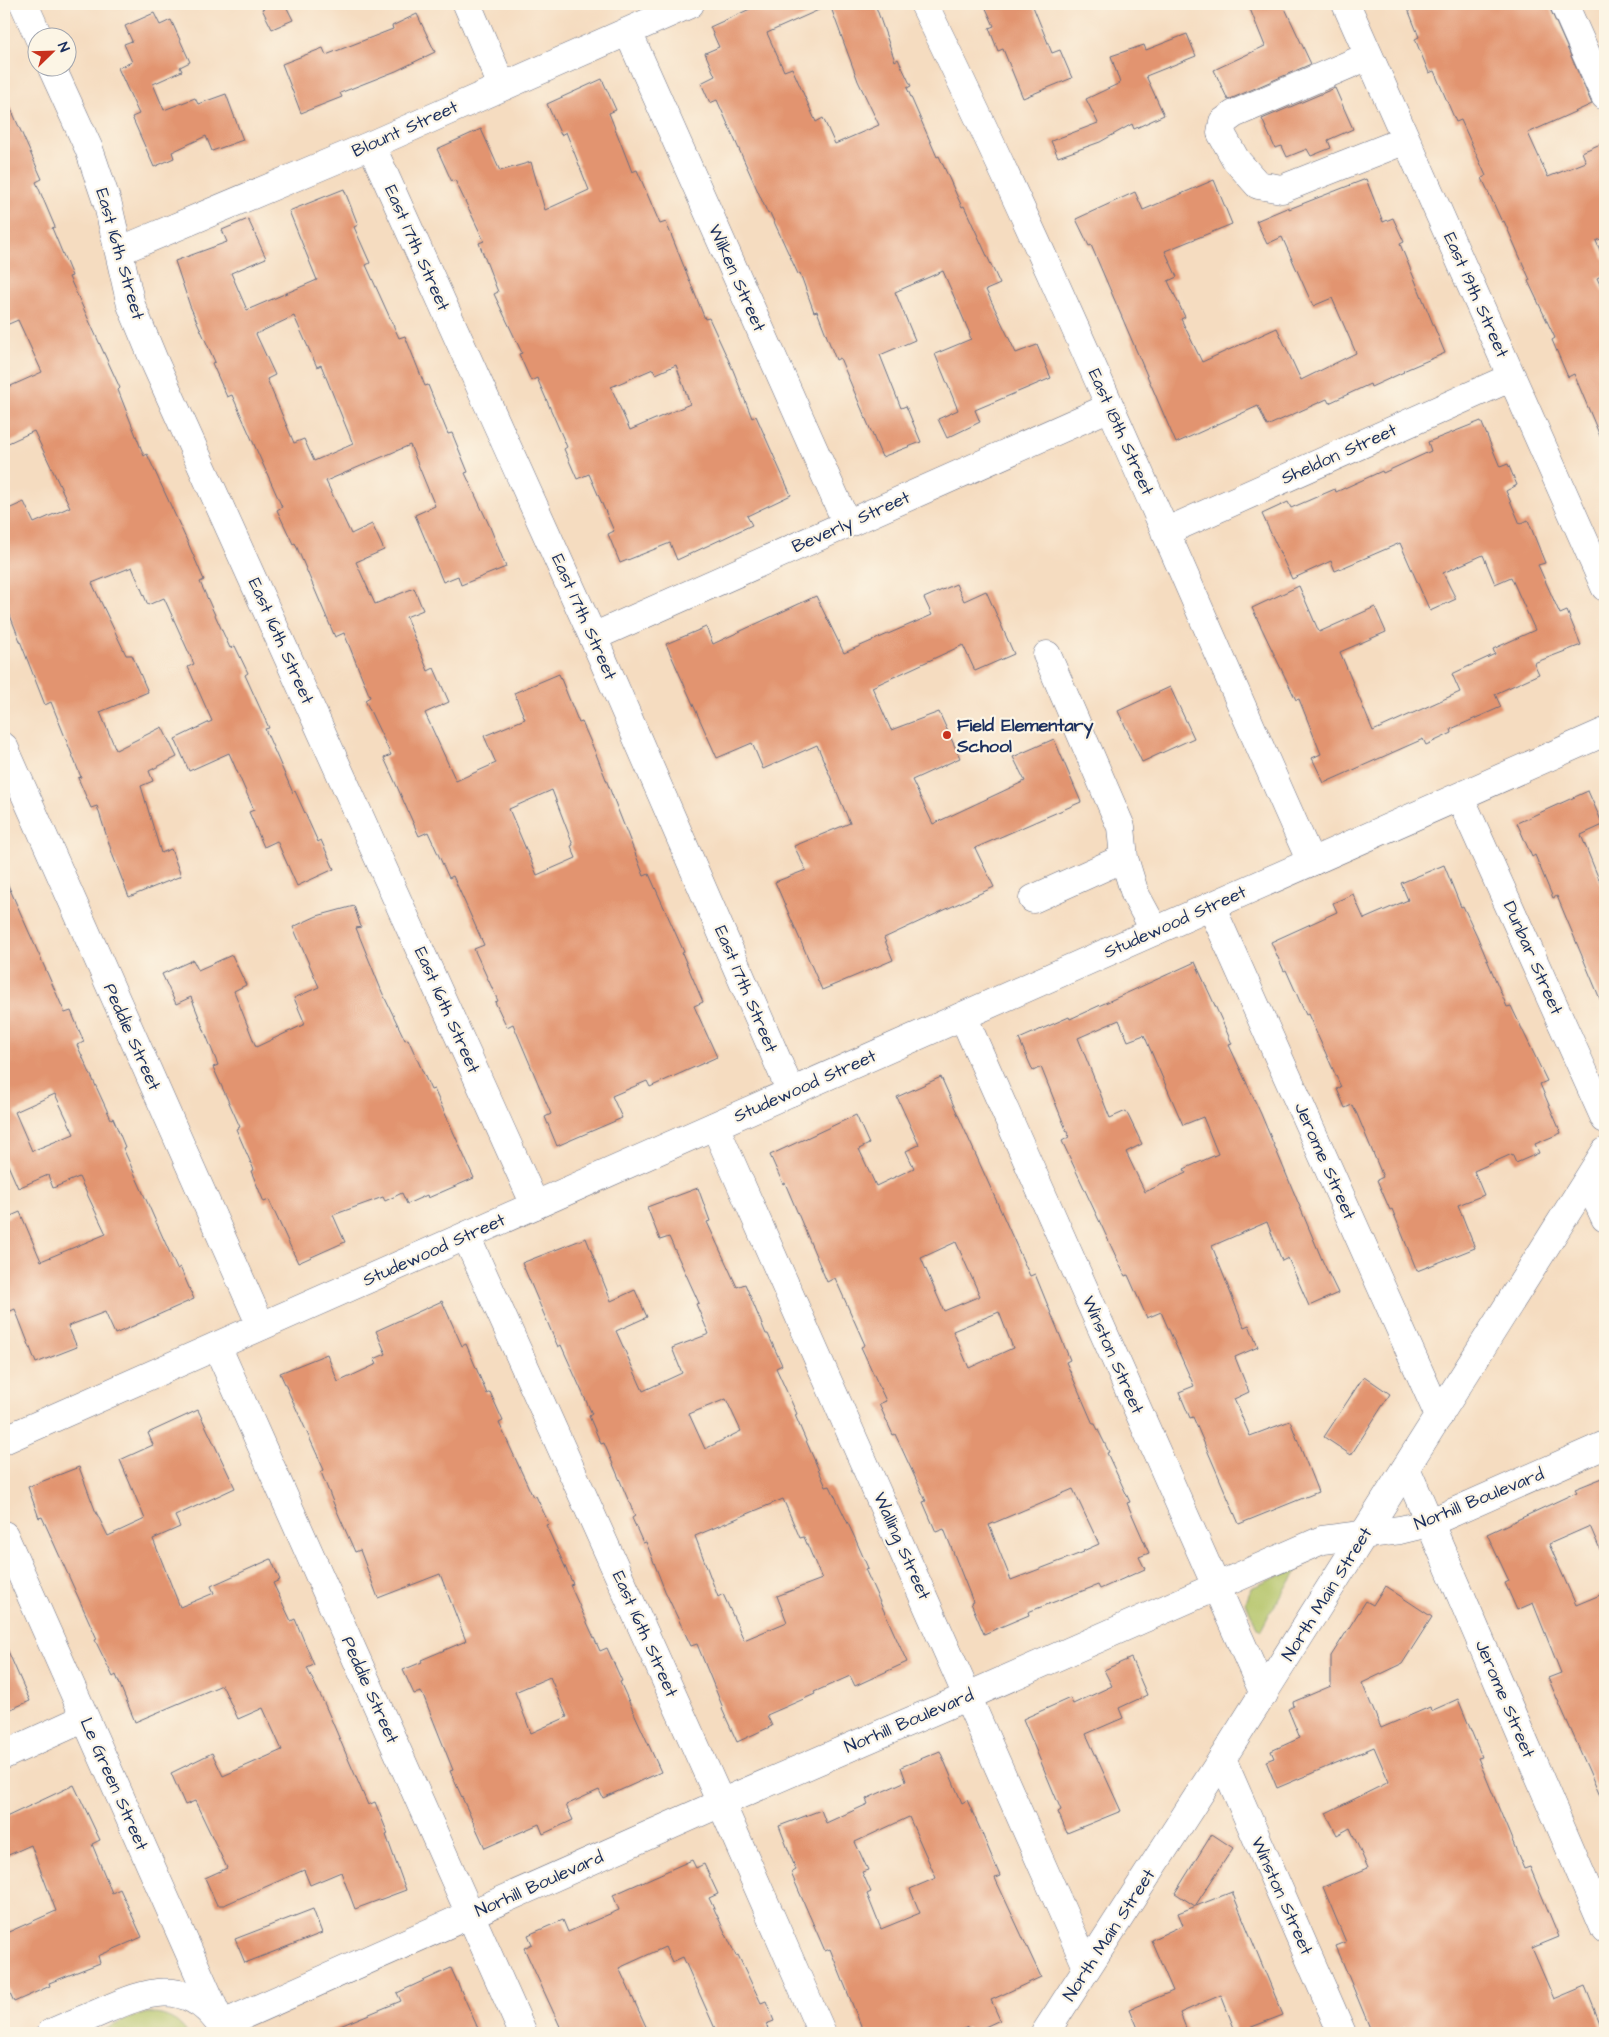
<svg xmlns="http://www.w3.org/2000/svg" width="1609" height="2037" font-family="'Architects Daughter',sans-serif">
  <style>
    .green { fill: #b1c265; stroke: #667862 }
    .building { fill: #e29470; fill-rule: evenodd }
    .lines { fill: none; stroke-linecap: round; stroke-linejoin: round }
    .minor-casing { stroke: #676c80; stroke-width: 29 }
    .major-casing { stroke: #676c80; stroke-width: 29 }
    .minor { stroke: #fff; stroke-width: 28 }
    .major { stroke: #fff; stroke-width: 28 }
    .poi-dot { fill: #c8321e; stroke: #fcf5e5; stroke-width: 2 }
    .labels { text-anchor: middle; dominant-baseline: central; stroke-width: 4.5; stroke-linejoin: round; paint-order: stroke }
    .street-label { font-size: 18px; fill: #1b2f5e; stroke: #fcf5e5 }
    .poi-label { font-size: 18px; font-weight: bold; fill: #1b2f5e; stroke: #fcf5e5; text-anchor: start }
  </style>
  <rect width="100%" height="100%" fill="#fcf5e5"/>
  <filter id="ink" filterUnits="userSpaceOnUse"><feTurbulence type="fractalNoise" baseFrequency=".02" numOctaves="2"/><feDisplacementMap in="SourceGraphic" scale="10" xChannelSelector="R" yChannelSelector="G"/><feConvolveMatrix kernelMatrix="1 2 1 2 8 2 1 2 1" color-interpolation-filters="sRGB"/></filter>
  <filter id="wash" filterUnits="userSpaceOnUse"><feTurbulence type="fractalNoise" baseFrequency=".0096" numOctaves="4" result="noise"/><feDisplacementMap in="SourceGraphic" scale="20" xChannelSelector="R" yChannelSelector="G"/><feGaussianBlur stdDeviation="1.12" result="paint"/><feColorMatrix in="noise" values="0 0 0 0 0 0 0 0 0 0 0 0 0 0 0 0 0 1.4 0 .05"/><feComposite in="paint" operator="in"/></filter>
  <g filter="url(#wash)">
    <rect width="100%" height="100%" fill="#f5dcc0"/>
    <!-- green -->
    <path class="green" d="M1300 1567 1271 1611 1261 1630 1257 1627 1246 1603 1251 1588Z
      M148 2013C164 2014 178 2019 187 2033H96L135 2016Z"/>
    <g id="blocks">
      <!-- building -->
      <path class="building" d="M272 4H285L293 20 272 29 262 9Z
        M761 4H875L895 61 898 59 911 86 907 88 937 157 939 156 962 207 964 206 1000 284 986 290 1016 353 1037 345 1051 378 975 410 980 422 947 438 938 419 958 410 935 354 971 339 969 334H970L943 271 895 292 915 340 880 355 901 408 906 406 921 442 882 457 840 358 836 360 817 311 814 312 800 273 798 274 770 213 768 214 717 100 710 103 701 83 715 76 705 53 719 47 710 27ZM830 5 858 81 879 125 835 144 823 118 816 122 792 68 784 71 767 33Z
        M984 4H1032L1052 53 1060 50 1072 78 1023 98 1003 49 998 51 989 28 994 26Z
        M1248 4H1283L1311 64 1228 100 1214 70 1265 46Z
        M1406 4H1548L1592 104 1528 133 1548 177 1586 162 1582 152 1605 142V237L1596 241 1605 262V274L1597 278 1605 296V448L1574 374 1568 377 1552 340 1555 338 1528 281 1530 280 1504 221 1502 222 1482 178 1486 176 1461 120 1456 122 1434 71 1429 73 1415 39 1419 37Z
        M154 13 160 25 171 20 190 62 180 67 182 71 153 84 164 110 195 98 198 104 226 94 243 140 212 151 206 136 172 152 174 158 154 167 132 117 139 114 118 68 132 62 124 44 132 41 125 26Z
        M417 14 435 52 396 71 340 93 342 97 301 113 282 64 323 48 326 55 393 29 392 26Z
        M1187 34 1196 56 1146 76 1164 115 1134 129 1132 124 1100 142 1058 157 1051 141 1098 123 1086 99 1120 83 1111 56 1144 45 1146 50Z
        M602 79 616 110 609 113 632 172 637 170 660 224 666 222 705 319 709 318 733 370 752 418 756 416 791 495 747 516 752 525 677 560 670 543 620 563 608 534 614 531 589 474 577 479 564 449 567 447 537 378 531 381 519 354 522 353 494 294 498 292 479 243 484 241 455 180 452 182 437 149 481 129 500 171 531 162 545 210 589 190 566 132 561 135 547 104ZM676 365 690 404 630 430 611 387 653 369 656 374Z
        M1335 88 1353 129 1328 140 1331 148 1311 156 1307 149 1287 157 1282 146 1275 148 1262 119Z
        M4 93 42 179 36 182 55 227 52 228 72 276 69 277 120 388 118 390 144 456 147 454 188 543 204 580 200 582 230 648 235 646 248 673 245 675 269 728 265 729 293 793 295 791 318 842 321 840 334 869 297 886 277 841 264 847 249 812 254 810 229 753 189 771 175 739 212 721 188 667 194 664 164 598 148 605 132 567 92 583 126 655H132L148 692 100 712 116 750 162 727 177 757 149 771 153 781 141 786 161 853 171 849 181 876 129 897 113 856 97 806 91 808 78 778 81 777 51 702 45 705 4 600V511L24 502 34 523 70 507 34 431 4 445V389L42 372 18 320 4 326Z
        M1366 179 1383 222 1393 218 1404 242 1400 244 1445 353 1403 371 1404 372 1371 387 1370 384 1329 403 1327 399 1267 426 1258 406 1176 443 1091 245 1089 246 1076 219 1135 192 1143 210 1214 180 1232 224 1165 251 1177 277 1168 281 1185 317 1181 319 1202 362 1277 328 1301 380 1356 353 1332 298 1313 306 1282 237 1267 244 1256 221 1289 207V209Z
        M344 189 358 225 354 227 370 263 366 265 399 338 405 336 425 386 428 385 448 434 452 433 468 472 465 473 490 527 506 567 461 585 458 576 443 582 415 515 435 506 410 445 326 481 351 534 372 524 384 550 356 562 375 604 414 588 423 610 406 617 428 671 434 668 449 702 425 713 456 781 496 763 484 736 525 719 514 693 559 674 579 723 582 722 596 754 644 876 649 874 684 952 682 953 703 1002 694 1006 717 1057 650 1087 647 1081 612 1096 622 1118 557 1146 545 1117 551 1114 513 1024 507 1027 495 1002 498 1001 474 949 484 945 453 876 449 878 428 832 419 836 395 782 384 758 391 755 365 700 370 697 344 633 335 637 295 543 293 544 277 510 282 507 232 395 227 397 212 363 215 362 190 306 175 261 227 242 222 230 248 219 266 258 231 273 247 310 317 280 289 211ZM294 316 317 367 321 365 353 444 314 461 304 439 294 443 267 379 275 375 256 334ZM552 790 573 845 571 846 576 858 537 875 509 809Z
        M1481 421 1500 467 1508 464 1517 485 1506 491 1520 524 1528 520 1545 563 1538 565 1560 614 1567 611 1581 645 1534 663 1539 674 1495 694 1501 707 1451 729 1452 733 1426 745 1423 739 1324 783 1312 758 1321 754 1299 699 1296 700 1252 608 1299 586 1319 632 1375 607 1386 632 1340 652 1373 731 1460 692 1452 674 1495 654 1493 649 1535 630 1511 577 1495 584 1483 555 1443 573 1456 599 1430 611 1400 543 1335 571 1331 561 1292 579 1262 514 1288 502 1291 508 1335 489 1336 492 1382 471 1383 473 1431 451 1428 442Z
        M956 584 964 601 986 591 1014 654 975 671 963 645 872 687 891 730 939 712 960 758 912 780 933 824 1025 781 1013 757 1054 739 1081 802 975 848 994 887 884 938 893 960 822 990 775 882 806 870 794 846 850 823 817 745 763 769 752 743 717 758 666 644 706 627 713 644 816 596 844 653 932 615 924 598Z
        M1170 687 1194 738 1142 762 1118 711Z
        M1588 791 1603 825 1581 835 1605 894V1011L1557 896 1553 898 1535 855 1532 857 1517 823Z
        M1444 865 1461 907 1463 906 1477 936 1507 1007 1511 1006 1547 1081 1540 1084 1561 1133 1535 1144 1539 1153 1516 1163 1512 1154 1474 1171 1484 1195 1458 1205 1475 1248 1417 1271 1392 1209 1390 1210 1377 1180 1383 1177 1357 1114 1352 1105 1345 1108 1337 1089 1341 1087 1308 1014 1306 1015 1286 970 1284 971 1271 942 1337 912 1333 903 1353 894 1364 919 1408 900 1401 883Z
        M4 876 65 1013 71 1011 84 1042 77 1045 111 1119 113 1118 125 1147 123 1148 177 1269 180 1267 194 1299 115 1334 105 1312 68 1326 77 1347 36 1363 15 1309 4 1314V1219L20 1212 41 1261 106 1234 79 1177 53 1188 48 1175 18 1188 4 1156ZM55 1094 74 1134 32 1151 15 1112Z
        M354 906 361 927 356 928 382 992 405 1040 408 1039 431 1090 434 1089 474 1178 428 1198 427 1195 407 1204 402 1193 385 1201 383 1197 333 1215 345 1242 298 1263 269 1200 264 1202 251 1171 254 1170 236 1129 240 1127 213 1067 218 1065 191 997 176 1004 162 974 193 960 198 970 232 955 246 985 234 991 256 1047 305 1024 294 998 319 987 293 927 317 916Z
        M1195 962 1223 1023 1232 1044 1229 1045 1261 1114 1323 1262 1338 1293 1309 1306 1288 1258 1282 1261 1267 1222 1212 1246 1244 1327 1249 1325 1258 1347 1235 1357 1249 1392 1234 1399 1250 1436 1290 1421 1318 1492 1239 1524 1193 1417 1190 1418 1179 1392 1194 1386 1161 1312 1147 1318 1128 1275 1125 1276 1062 1141 1069 1137 1041 1067 1033 1071 1019 1039 1069 1017 1070 1019ZM1119 1020 1128 1041 1144 1035 1183 1125 1203 1117 1218 1154 1184 1169 1186 1173 1145 1192 1126 1152 1142 1144 1126 1111 1110 1118 1078 1038Z
        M941 1077 1030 1276 1035 1274 1070 1360 1066 1362 1093 1424H1095L1109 1452 1107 1453 1130 1502 1127 1503 1149 1553 1139 1557 1145 1569 1100 1589 1098 1585 1028 1612 1029 1615 984 1634 971 1603 973 1602 944 1529 936 1532 923 1502 926 1501 895 1434 893 1435 879 1404 886 1401 861 1347 865 1345 835 1278 827 1282 785 1183 783 1184 770 1155 856 1115 869 1144 859 1149 876 1186 914 1168 906 1151 919 1145 897 1097ZM956 1242 980 1296 944 1311 921 1258ZM999 1312 1013 1348 969 1368 953 1331ZM1073 1489 1099 1544 1083 1551 1084 1552 1011 1580 989 1525Z
        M698 1188 710 1221 707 1222 737 1287 745 1284 766 1334H768L782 1365 776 1368 797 1414 795 1415 826 1487 830 1486 854 1536 868 1568 865 1569 907 1662 855 1686 850 1676 814 1692 815 1694 767 1715 772 1726 737 1742 722 1709 723 1708 697 1644 691 1646 665 1591 646 1542 643 1543 632 1518 635 1516 604 1443 601 1444 589 1416 592 1414 561 1345 558 1347 522 1263 586 1238 611 1301 635 1290 647 1317 616 1331 643 1391 682 1373 672 1348 709 1334 696 1304 699 1303 669 1237 660 1240 647 1207ZM726 1399 741 1431 705 1449 689 1414ZM783 1499 800 1538 804 1537 822 1579 777 1596 787 1622 744 1640 723 1594 718 1597 695 1536Z
        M442 1301 462 1346 466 1344 487 1394 490 1392 503 1421 499 1423 533 1497 536 1496 549 1524 546 1525 573 1584 570 1585 600 1651 607 1648 622 1681 620 1682 661 1772 603 1798 599 1790 566 1805 573 1820 543 1834 539 1824 485 1848 450 1771 453 1770 424 1697 421 1692 414 1694 403 1670 422 1662 421 1660 466 1641 440 1574 378 1598 360 1550 355 1552 333 1502 321 1472 324 1470 280 1373 327 1354 338 1382 377 1364 374 1359 386 1354 376 1331ZM550 1677 567 1717 531 1733 515 1692Z
        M1364 1376 1390 1394 1351 1455 1324 1437Z
        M198 1410 235 1488 175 1516 180 1527 153 1539 180 1607 214 1593 211 1586 271 1559 280 1580 273 1583 291 1621 295 1619 314 1665 307 1668 325 1705 368 1805 375 1802 388 1834 386 1835 406 1890 355 1909 341 1872 310 1885 304 1870 224 1905H217L205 1878 227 1868 195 1801 185 1805 171 1773 212 1753 223 1776 282 1750 263 1708 238 1719 222 1685 135 1722 116 1675 113 1677 95 1640 97 1639 42 1517 39 1518 28 1487 79 1467 95 1510 108 1536 145 1519 120 1460 153 1445 148 1433Z
        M1605 1477V1561L1590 1526 1549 1544 1576 1605 1605 1593V1807L1548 1678 1561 1673 1533 1603 1517 1610 1505 1583 1509 1581 1487 1534 1577 1492 1575 1489Z
        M1385 1586 1432 1617 1402 1664 1362 1683 1381 1728 1430 1707 1431 1711 1458 1699 1482 1757 1478 1758 1524 1869 1530 1867 1559 1937 1532 1948 1554 1999 1585 1986 1604 2033H1407L1404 2027 1389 2033H1372L1336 1946 1346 1942 1323 1887 1368 1868 1350 1828 1337 1835 1326 1813 1389 1782 1374 1747 1277 1788 1266 1761 1274 1758 1271 1751 1300 1738 1288 1709 1294 1706 1293 1702 1331 1686V1656L1366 1601 1373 1605Z
        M4 1642 30 1701 4 1712Z
        M1131 1658 1147 1695 1119 1708 1123 1718 1086 1734 1121 1811 1067 1833 1058 1812 1061 1810 1023 1719 1070 1698 1073 1704 1112 1686 1104 1670Z
        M940 1751 962 1803 967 1800 981 1831 1000 1876 995 1878 1041 1977 991 2000 1000 2020 972 2033 968 2027 953 2033H864L830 1949 825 1951 791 1873 796 1870 779 1826 821 1810 826 1823 868 1804 866 1799 906 1781 901 1767ZM909 1817 936 1878 910 1889 920 1913 881 1929 867 1894 871 1892 862 1872 868 1870 855 1842Z
        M74 1785 100 1840 92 1844 112 1893 120 1889 142 1937 98 1956 100 1963 49 1983 50 1986 14 2002 4 1979V1934L56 1911 31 1845 4 1857V1818Z
        M1212 1834 1233 1848 1195 1906 1175 1893Z
        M692 1860 696 1868 704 1864 718 1894 709 1898 736 1956 738 1955 761 2003 766 2001 774 2021 766 2024 770 2033H717L683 1957 672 1962 665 1947 619 1968 649 2033H563L524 1948 532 1944 528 1935 563 1920 568 1932 619 1910 613 1895Z
        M1232 1892 1283 2015 1236 2033 1221 1995 1180 2013 1188 2033H1140L1130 2009 1173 1991 1151 1940 1183 1925 1178 1913Z
        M313 1909 322 1933 245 1963 235 1939Z
        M451 1968 480 2033H323L401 2001 397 1993Z"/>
    </g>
  </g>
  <g filter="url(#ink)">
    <use href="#blocks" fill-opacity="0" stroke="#676c80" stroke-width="1"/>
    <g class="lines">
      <defs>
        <path id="minor" d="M24 4 39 38
          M467 4 502 86
          M924 4C1062 286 1183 576 1311 862
          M1346 4 1605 587
          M1564 4 1605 96
          M628 32 847 524
          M1369 56 1234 114 1223 122 1221 133 1236 160 1258 185 1282 189 1406 140
          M52 68 89 149 108 205 131 305 155 363 535 1205
          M371 145 593 637 791 1092
          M119 251 371 145 690 4
          M1165 532 1512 377
          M593 637 1110 407
          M1047 655 1121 827 1124 858 1135 894 1155 931
          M4 747 261 1326
          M1460 797 1605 1119
          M1033 899 1124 858
          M1211 906 1439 1416
          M963 1016 1264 1694
          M715 1126 1087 1967
          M1588 1181 1605 1218
          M466 1236 721 1803 822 2033
          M217 1346 523 2033
          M1406 1468 1605 1930
          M4 1535 225 2033
          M4 1755 85 1718
          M1222 1759 1342 2033
          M221 2025 739 1795 943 1707 1322 1540 1400 1530 1429 1523 1605 1445
          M51 2033C69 2025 87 2018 105 2010 146 1992 184 1978 217 2020"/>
        <path id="major" d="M4 1440 1605 732
          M1045 2033 1222 1759 1605 1152"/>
      </defs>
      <!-- minor casing -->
      <use href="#minor" class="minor-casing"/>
      <!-- major casing -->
      <use href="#major" class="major-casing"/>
      <!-- minor -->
      <use href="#minor" class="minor"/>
      <!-- major -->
      <use href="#major" class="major"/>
    </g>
  </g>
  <!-- markers -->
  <circle class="poi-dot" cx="947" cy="735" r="5"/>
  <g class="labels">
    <!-- street labels -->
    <g class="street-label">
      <text transform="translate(405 129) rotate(-24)">Blount Street</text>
      <text transform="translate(417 248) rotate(66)">East 17th Street</text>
      <text transform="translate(120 254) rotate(74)">East 16th Street</text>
      <text transform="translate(737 278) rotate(66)">Wilken Street</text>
      <text transform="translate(1476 295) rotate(66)">East 19th Street</text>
      <text transform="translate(1121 432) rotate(66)">East 18th Street</text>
      <text transform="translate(1339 454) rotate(-24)">Sheldon Street</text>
      <text transform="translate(851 522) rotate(-24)">Beverly Street</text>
      <text transform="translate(584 617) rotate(66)">East 17th Street</text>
      <text transform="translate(281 641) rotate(66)">East 16th Street</text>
      <text transform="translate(1175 922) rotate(-24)">Studewood Street</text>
      <text transform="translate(1533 958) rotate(66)">Dunbar Street</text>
      <text transform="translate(746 989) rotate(67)">East 17th Street</text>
      <text transform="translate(447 1010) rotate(66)">East 16th Street</text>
      <text transform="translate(132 1037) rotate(66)">Peddie Street</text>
      <text transform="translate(805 1086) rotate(-24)">Studewood Street</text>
      <text transform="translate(1325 1161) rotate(66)">Jerome Street</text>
      <text transform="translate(434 1250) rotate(-24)">Studewood Street</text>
      <text transform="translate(1113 1355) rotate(66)">Winston Street</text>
      <text transform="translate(1479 1499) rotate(-22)">Norhill Boulevard</text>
      <text transform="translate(902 1546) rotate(66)">Walling Street</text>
      <text transform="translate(1327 1594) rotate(-58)">North Main Street</text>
      <text transform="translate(645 1634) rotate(66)">East 16th Street</text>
      <text transform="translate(370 1690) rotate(66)">Peddie Street</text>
      <text transform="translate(1505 1699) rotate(67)">Jerome Street</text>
      <text transform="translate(909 1721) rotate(-23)">Norhill Boulevard</text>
      <text transform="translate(114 1784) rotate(66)">Le Green Street</text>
      <text transform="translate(539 1884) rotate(-24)">Norhill Boulevard</text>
      <text transform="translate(1282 1896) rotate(66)">Winston Street</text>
      <text transform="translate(1109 1935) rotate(-57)">North Main Street</text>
    </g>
    <!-- poi labels -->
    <g class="poi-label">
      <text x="957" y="725">Field Elementary<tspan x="957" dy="21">School</tspan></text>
    </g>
  </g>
  <!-- margin -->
  <rect width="1609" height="2037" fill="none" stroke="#fcf5e5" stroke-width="20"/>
  <!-- north arrow -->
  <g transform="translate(52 52) rotate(67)"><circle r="24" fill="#fcf5e5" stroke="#a2a6af"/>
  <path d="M0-4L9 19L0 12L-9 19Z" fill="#c8321e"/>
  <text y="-8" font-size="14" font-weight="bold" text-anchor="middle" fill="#1b2f5e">N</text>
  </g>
</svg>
